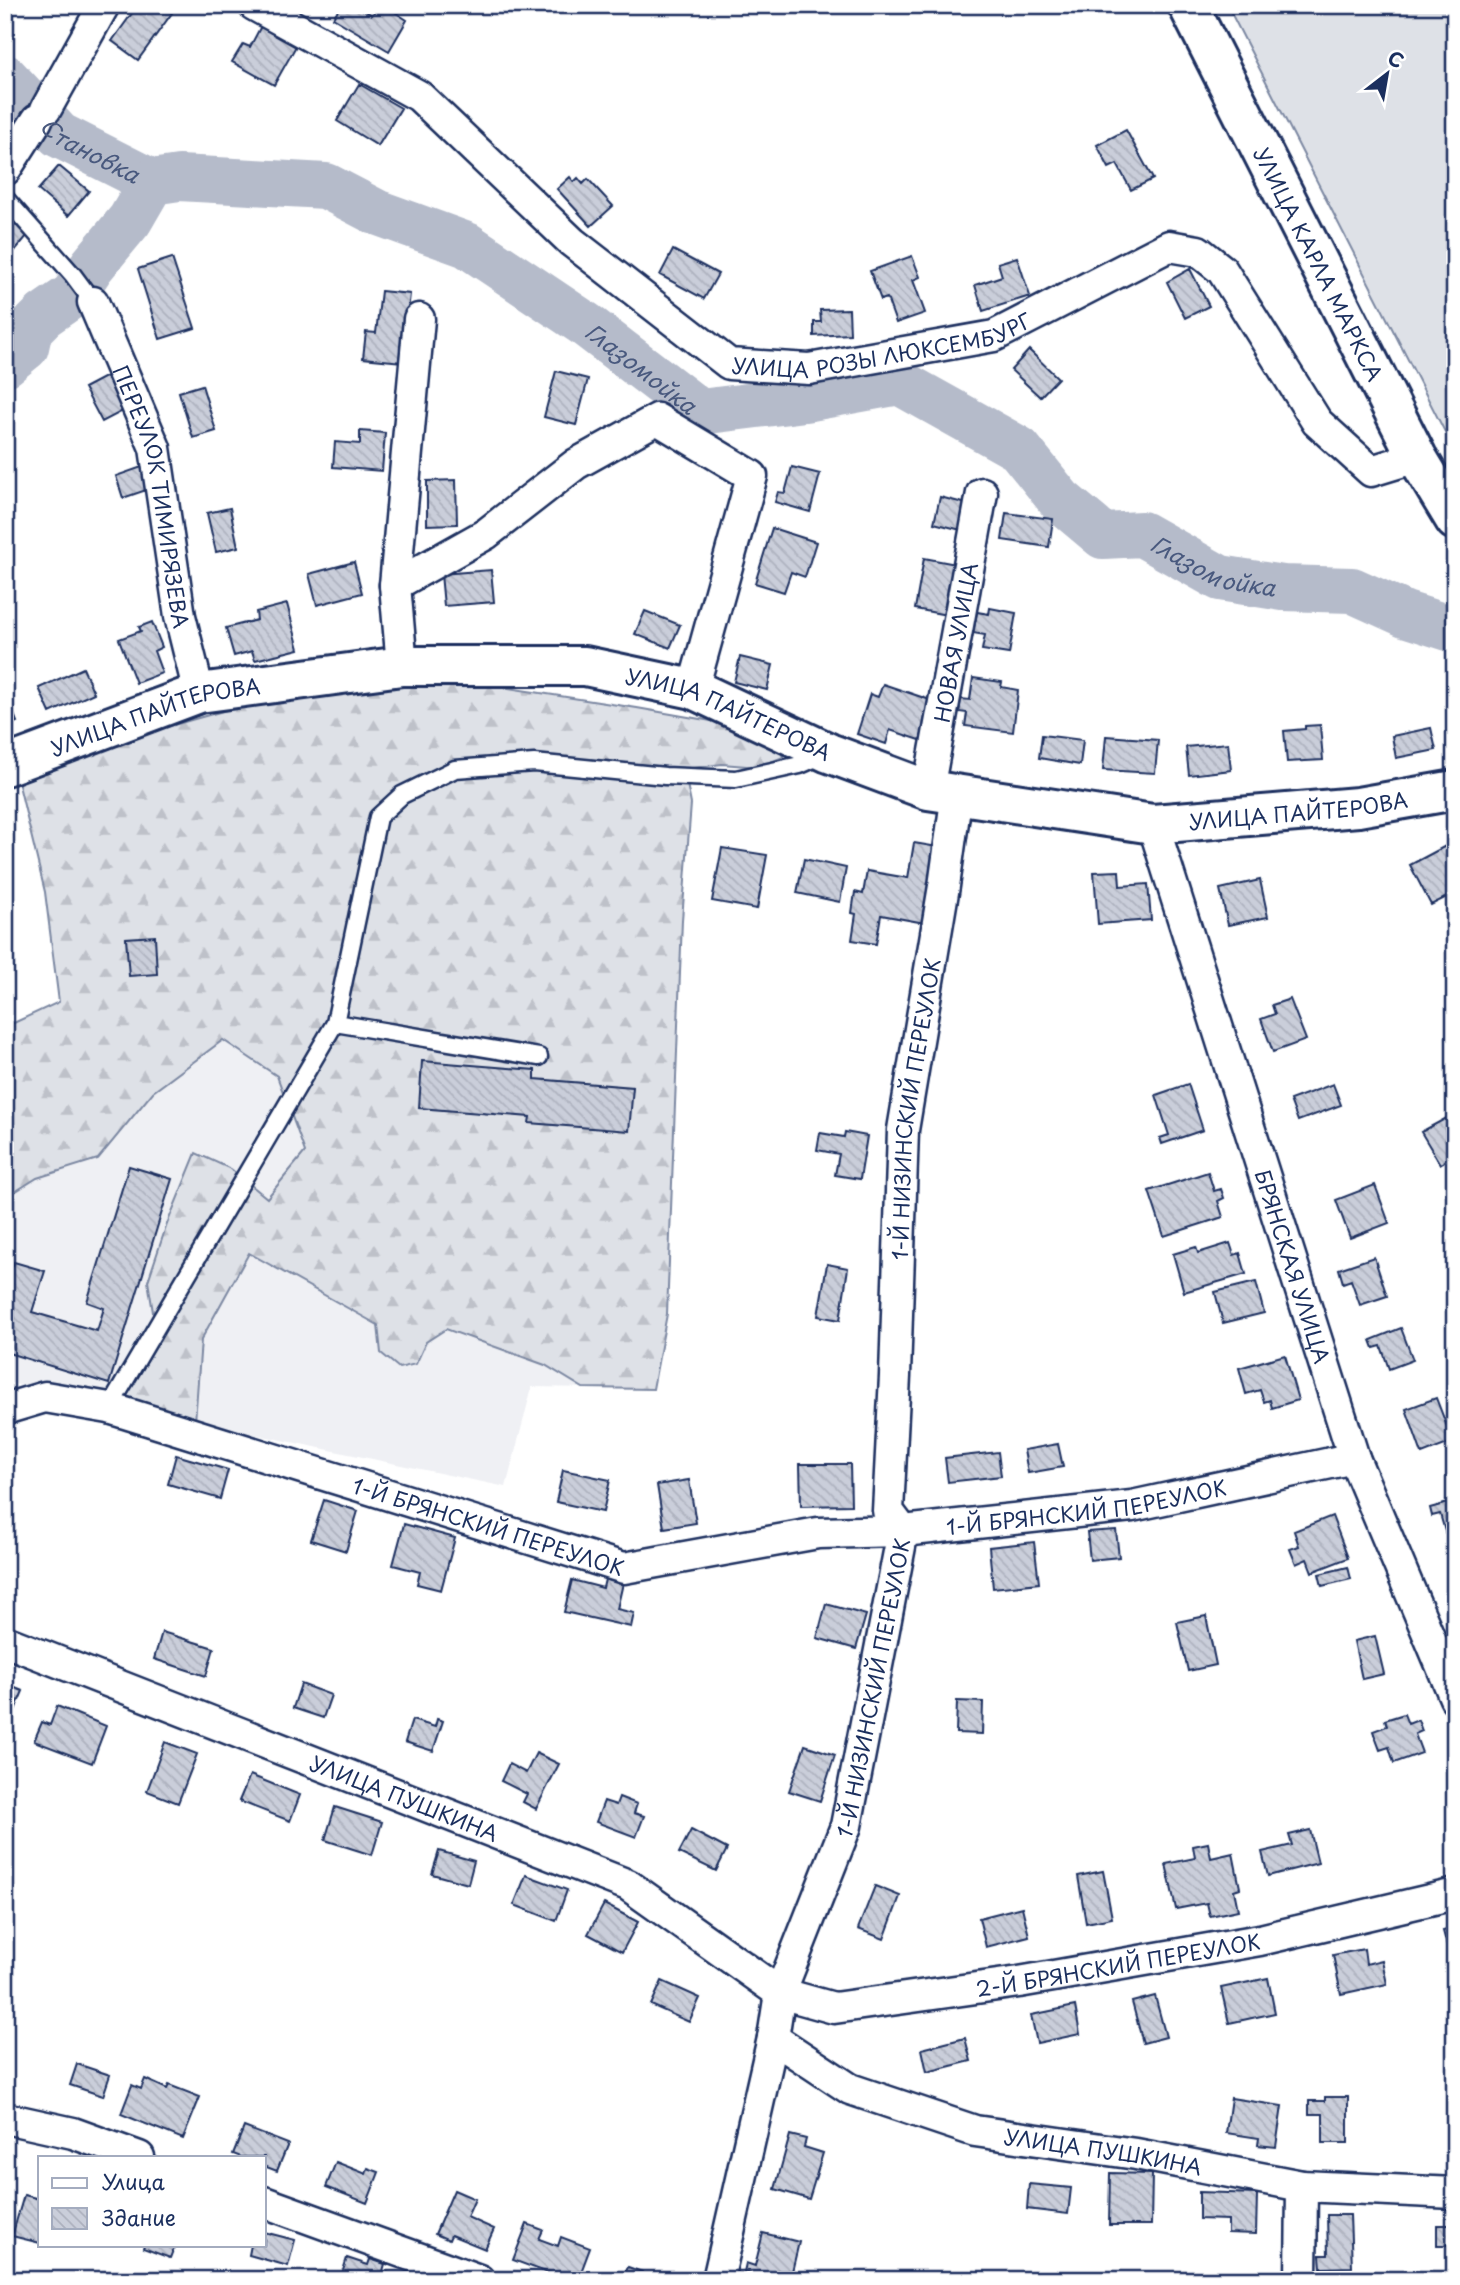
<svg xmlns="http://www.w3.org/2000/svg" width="1460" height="2285" font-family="'Playpen Sans',sans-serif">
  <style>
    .built { fill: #eff0f4 }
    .forest { fill: url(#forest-firs); stroke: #7c88a2; stroke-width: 2 }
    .pitch { fill: #dee1e7; stroke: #7c88a2; stroke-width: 2 }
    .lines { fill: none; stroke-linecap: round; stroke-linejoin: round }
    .river { stroke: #b5bbca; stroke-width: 46 }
    .building { fill: url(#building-back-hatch); stroke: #1b2f5e; stroke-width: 2 }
    .service-casing { stroke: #1b2f5e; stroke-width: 21 }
    .minor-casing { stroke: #1b2f5e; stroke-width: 35 }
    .secondary-casing { stroke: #1b2f5e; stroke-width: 44 }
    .service { stroke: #fff; stroke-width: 16 }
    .minor { stroke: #fff; stroke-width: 30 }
    .secondary { stroke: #fff; stroke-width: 38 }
    .labels { text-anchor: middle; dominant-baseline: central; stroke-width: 7; stroke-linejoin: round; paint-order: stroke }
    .street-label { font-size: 21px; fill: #1b2f5e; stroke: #fff }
    .water-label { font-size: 23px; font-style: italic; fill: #49597e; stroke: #fff }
  </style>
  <defs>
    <pattern id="forest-firs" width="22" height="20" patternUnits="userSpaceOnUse" patternTransform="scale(1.75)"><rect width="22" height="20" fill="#dee1e7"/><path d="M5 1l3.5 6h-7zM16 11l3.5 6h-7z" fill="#bec1c9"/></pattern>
    <pattern id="building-back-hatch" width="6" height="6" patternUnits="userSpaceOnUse" patternTransform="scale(1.75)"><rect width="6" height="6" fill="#caceda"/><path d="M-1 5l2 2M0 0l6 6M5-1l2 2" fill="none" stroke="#adb1be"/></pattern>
  </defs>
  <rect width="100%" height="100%" fill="#fff"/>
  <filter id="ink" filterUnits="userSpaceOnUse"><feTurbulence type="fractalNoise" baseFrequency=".0143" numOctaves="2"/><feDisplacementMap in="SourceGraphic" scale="14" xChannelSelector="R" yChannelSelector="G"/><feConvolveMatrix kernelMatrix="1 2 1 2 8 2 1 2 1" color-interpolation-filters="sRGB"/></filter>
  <g filter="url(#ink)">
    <!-- built -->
    <path class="built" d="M691 804 682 920 667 1314 653 1389 532 1387 506 1487 5 1382V1033L59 1002 45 892Z"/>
    <!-- forest -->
    <path class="forest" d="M390 686 502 687 637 708 717 722 781 751 783 757 759 767 722 764 684 769 691 804 682 920 667 1314 653 1389 583 1388 545 1365 446 1329 426 1342 416 1364 399 1368 381 1353 378 1325 249 1253 201 1340 195 1422 120 1406 158 1343 148 1281 167 1224 196 1153 231 1169 267 1198 305 1152 277 1076 223 1040 153 1092 98 1159 37 1178 5 1198V1027L59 1002 45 892 18 781 138 735 290 692Z"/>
    <!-- pitch -->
    <path class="pitch" d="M1227 5H1455V430L1446 434Z"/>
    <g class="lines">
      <!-- river -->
      <g class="river">
        <path id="s1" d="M5 77 59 135 152 182"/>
        <path id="s2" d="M5 364 26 347 30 329 44 315 73 295 92 266 130 220 152 182 179 178 326 186 376 212 467 245 585 324 700 412 805 399 899 382 1019 449 1060 500 1103 536 1142 534 1220 578 1283 588 1352 590 1405 614 1455 630"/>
      </g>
    </g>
    <!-- building -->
    <path class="building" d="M138 5H160L172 13 138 60 112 41Z
      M341 5H356L372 15 379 5H384L407 20 389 51 333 18Z
      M262 24 275 31 274 34 296 46 274 85 232 62 243 44 250 47Z
      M359 84 401 108 378 146 337 121Z
      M1126 130 1153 179 1131 190 1117 164 1109 168 1097 145Z
      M59 166 89 191 68 216 38 190Z
      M570 177 574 182 578 178 583 184 588 179 613 206 591 226 557 189Z
      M19 209 37 224 13 253 5 246V226Z
      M673 250 718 274 704 299 660 275Z
      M912 256 920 277 913 280 925 313 896 323 887 298 881 300 870 271Z
      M1017 257 1030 296 983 311 975 285 1002 276 998 263Z
      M172 258 195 328 160 339 138 269Z
      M1190 269 1209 306 1185 318 1167 282Z
      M381 291 410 294 402 362 363 358 366 332 376 333Z
      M849 309 850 334 814 336V322H821L820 310Z
      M1029 350 1058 378 1040 397 1011 370Z
      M118 370 142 401 102 422 84 388Z
      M556 371 588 379 576 425 544 417Z
      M202 385 216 431 193 438 179 392Z
      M360 431 385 433 382 471 333 467 335 442 360 444Z
      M156 462 164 484 123 498 116 476Z
      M792 467 820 474 810 512 775 502 778 492 785 493Z
      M456 480 457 524 427 525V481Z
      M940 497 971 505 965 531 934 523Z
      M230 508 238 547 216 552 207 513Z
      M1006 513 1053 519 1049 547 1002 540Z
      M772 528 816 542 805 577 791 572 784 592 755 583Z
      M924 558 956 564 947 615 915 609Z
      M354 562 362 593 317 605 309 574Z
      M491 570 494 602 444 606 441 574Z
      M287 604 299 649 255 660 252 651 234 656 226 628 257 620 256 612Z
      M990 608 1016 613 1009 654 982 650 985 635 973 633 977 612 989 614Z
      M645 611 680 625 670 648 635 634Z
      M152 622 162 647 154 651 162 673 136 683 119 639 141 631 139 627Z
      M740 657 773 665 767 690 734 682Z
      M83 668 94 693 50 713 39 688Z
      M973 678 1002 682 1001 687 1018 690 1013 732 965 726 967 713 959 712 961 699 970 700Z
      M883 684 933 701 920 740 890 730 886 744 857 734 870 694 878 697Z
      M5 691 17 722 5 727Z
      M1320 725 1323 760 1287 762 1284 731 1305 729V726Z
      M1431 728 1436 750 1396 758 1392 736Z
      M1042 735 1083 740 1080 765 1039 758Z
      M1106 736 1158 740 1155 773 1103 770Z
      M1228 743 1231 770 1189 775 1186 747Z
      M1455 841V875L1449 878 1455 893 1431 905 1410 865Z
      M914 843 938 847 925 923 881 915 876 944 852 940 856 914 852 913 855 892 863 894 867 871 908 878Z
      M722 848 767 855 757 909 712 901Z
      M804 859 846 868 840 902 797 893Z
      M1119 871 1120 886 1148 884 1151 920 1098 924 1094 872Z
      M1260 880 1268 917 1228 925 1220 889Z
      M155 936 157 974 129 976 126 938Z
      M5 953 11 954 9 1014H5Z
      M1290 999 1306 1040 1273 1052 1261 1019 1275 1014 1272 1005Z
      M422 1061 535 1070V1079L633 1087 629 1131 529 1123 530 1117 419 1108Z
      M1188 1084 1203 1130 1162 1144 1160 1138 1169 1135 1156 1095Z
      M1333 1084 1341 1105 1298 1121 1290 1100Z
      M1452 1115 1455 1120V1155L1440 1164 1421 1132Z
      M845 1132 867 1136 860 1179 835 1175 839 1154 817 1150 820 1133 844 1137Z
      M129 1166 172 1179 109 1384 5 1352V1289L14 1262 45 1271 32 1312 97 1331 104 1308 87 1302Z
      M1208 1172 1214 1191 1221 1189 1224 1198 1218 1201 1223 1217 1164 1236 1149 1191Z
      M1375 1185 1389 1223 1350 1238 1336 1200Z
      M1230 1243 1234 1255 1240 1253 1246 1274 1184 1292 1173 1254 1196 1247 1198 1253Z
      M1374 1257 1387 1296 1360 1305 1351 1280 1343 1283 1339 1269Z
      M827 1264 848 1268 840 1320 818 1316Z
      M1256 1282 1264 1313 1223 1323 1215 1292Z
      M1401 1328 1413 1360 1389 1369 1381 1346 1374 1348 1371 1340Z
      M1285 1355 1298 1400 1272 1408 1270 1400 1264 1402 1260 1390 1246 1394 1239 1368Z
      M1436 1398 1453 1442 1422 1454 1406 1409Z
      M1058 1444 1063 1467 1028 1473 1024 1450Z
      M998 1452 1001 1476 948 1482 945 1458Z
      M176 1455 228 1470 220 1499 168 1484Z
      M800 1464H850L851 1505 801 1506Z
      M563 1470 610 1480 603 1512 556 1502Z
      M689 1480 696 1523 664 1528 657 1485Z
      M324 1500 358 1511 346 1551 311 1540Z
      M1455 1501V1551L1451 1552 1440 1514 1432 1516 1430 1508Z
      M1332 1516 1348 1558 1312 1572 1307 1559 1296 1564 1290 1549 1299 1546 1294 1531Z
      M404 1524 455 1538 441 1590 417 1584 420 1572 393 1565Z
      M1116 1530 1119 1557 1090 1560 1087 1532Z
      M1034 1542 1039 1583 993 1588 989 1547Z
      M1348 1567 1351 1579 1322 1586 1319 1574Z
      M605 1579 623 1583 617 1609 634 1613 631 1627 564 1612 572 1580 603 1588Z
      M826 1604 866 1615 856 1649 817 1638Z
      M1206 1616 1216 1665 1188 1671 1177 1622Z
      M162 1632 214 1648 206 1676 154 1659Z
      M1375 1636 1384 1674 1362 1679 1354 1641Z
      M5 1684 23 1691 5 1734Z
      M301 1684 331 1695 323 1718 293 1708Z
      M957 1701 983 1702 982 1734 956 1733Z
      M57 1706 106 1726 92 1763 34 1741 42 1722 50 1725Z
      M1404 1714 1408 1724 1418 1720 1422 1731 1415 1734 1422 1753 1394 1763 1389 1747 1380 1750 1373 1731 1387 1726 1385 1720Z
      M437 1719 443 1721 433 1751 405 1742 412 1720 435 1727Z
      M165 1742 197 1754 178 1803 147 1791Z
      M805 1745 835 1755 820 1801 789 1791Z
      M536 1753 559 1764 536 1809 523 1802 527 1794 501 1781 509 1764 526 1773Z
      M250 1775 300 1795 290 1821 239 1801Z
      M619 1797 637 1804 634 1813 644 1816 636 1837 596 1822 604 1801 616 1805Z
      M335 1807 382 1822 372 1855 325 1840Z
      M691 1830 727 1849 716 1871 679 1853Z
      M1310 1830 1318 1863 1268 1876 1262 1852 1292 1845 1289 1835Z
      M1208 1843 1211 1858 1233 1853 1240 1888 1234 1890 1238 1910 1210 1916 1207 1903 1176 1909 1166 1864 1195 1858 1193 1846Z
      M439 1851 474 1861 468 1884 432 1874Z
      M1103 1871 1112 1918 1086 1923 1078 1876Z
      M526 1875 567 1890 556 1921 514 1905Z
      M875 1886 900 1896 884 1939 858 1929Z
      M604 1904 638 1922 622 1952 588 1934Z
      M1022 1907 1029 1936 986 1947 979 1918Z
      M1455 1928V1963L1452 1964 1443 1931Z
      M1364 1949 1366 1964 1382 1960 1387 1984 1341 1994 1333 1955Z
      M1268 1978 1275 2013 1229 2023 1221 1988Z
      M662 1981 700 1998 689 2022 651 2005Z
      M1155 1996 1166 2037 1143 2043 1132 2002Z
      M1075 2006 1080 2034 1037 2043 1031 2015Z
      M965 2038 971 2061 927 2072 922 2049Z
      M77 2064 110 2075 103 2096 70 2085Z
      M145 2079 167 2089 169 2085 200 2097 183 2139 121 2114 132 2085 141 2089Z
      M1325 2097H1348V2143H1323V2114H1309V2101H1325Z
      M1231 2098 1282 2106 1276 2147 1258 2145 1259 2138 1226 2133Z
      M244 2127 288 2144 277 2171 264 2166V2157H241L233 2154Z
      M790 2135 806 2139 804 2147 823 2153 809 2199 775 2189Z
      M336 2162 366 2174 368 2168 379 2172 367 2203 326 2187Z
      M1110 2173 1152 2174 1151 2225H1109Z
      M1029 2184 1071 2188 1068 2214 1027 2209Z
      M454 2190 475 2199 467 2217 494 2229 485 2249 451 2235 449 2240 435 2234Z
      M1199 2192 1257 2194 1256 2234 1228 2233V2220L1199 2219Z
      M24 2195 40 2199V2243L12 2236Z
      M1327 2215H1350L1352 2267 1321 2268 1320 2255H1328Z
      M527 2224 543 2230 539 2239 558 2246 561 2237 590 2248 578 2280H561L562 2278 513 2260Z
      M1437 2225H1455V2245H1437Z
      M264 2232 295 2240 288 2266 249 2255 251 2245H264Z
      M763 2233 799 2242 790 2280H776L744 2272 746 2263 755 2266Z
      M144 2245H175L170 2258 143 2248Z
      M347 2258 368 2265 370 2259 385 2264 383 2271 409 2280H340Z
      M628 2267 642 2272 640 2280H622Z"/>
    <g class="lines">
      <defs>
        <path id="service" d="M5 198 73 275 93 302
          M539 1057 335 1023 378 817 402 795 455 769 534 763 665 776 736 779 800 765 823 755
          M109 1408 335 1023"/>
        <g id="minor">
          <path id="s3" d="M254 5 419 96 572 242 729 364 809 369 994 336 1169 246 1198 251 1222 270 1317 422 1371 471 1417 457"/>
          <path d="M46 109 104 5"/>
          <path d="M5 170 37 120"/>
          <path id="s4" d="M93 302 155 448 180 616 199 693"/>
          <path d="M395 585 486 534 576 464 657 419 752 476 693 689"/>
          <path d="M402 666 395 585 419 319"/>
          <path id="s5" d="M928 790 982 493"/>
          <path id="s6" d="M1153 824 1354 1458 1455 1698"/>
          <path id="s7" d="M5 1409 45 1397 109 1408 624 1568 818 1533 903 1531 1132 1506 1354 1458"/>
          <path id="s8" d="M5 1641 628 1885 780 1993 834 2008 1019 1982 1260 1940 1455 1894"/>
          <path id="s9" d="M773 2038 850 2089 975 2131 1136 2154 1302 2186 1455 2193"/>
          <path d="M5 2118 73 2133 139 2157"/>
          <path d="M264 2202 479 2280"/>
          <path id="s10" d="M718 2280 773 2038 780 1993 846 1826 903 1531 888 1511 895 1376 903 1130 944 886 957 793"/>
          <path d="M1301 2280 1302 2186"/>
        </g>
        <g id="secondary">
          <path id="s11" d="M1188 5 1417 457 1455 520"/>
          <path id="s12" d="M5 766 199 693 402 666H585L693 689 829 753 928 790 1153 824 1358 807 1455 790"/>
        </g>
      </defs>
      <!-- service casing -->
      <use href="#service" class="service-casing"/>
      <!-- minor casing -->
      <use href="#minor" class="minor-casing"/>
      <!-- secondary casing -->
      <use href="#secondary" class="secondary-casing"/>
      <!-- service -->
      <use href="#service" class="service"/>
      <!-- minor -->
      <use href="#minor" class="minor"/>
      <!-- secondary -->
      <use href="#secondary" class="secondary"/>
    </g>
  </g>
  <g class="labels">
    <!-- street labels -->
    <g class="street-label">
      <text stroke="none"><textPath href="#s11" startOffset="290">УЛИЦА КАРЛА МАРКСА</textPath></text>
      <text stroke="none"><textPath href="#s3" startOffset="754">УЛИЦА РОЗЫ ЛЮКСЕМБУРГ</textPath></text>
      <text stroke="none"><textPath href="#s4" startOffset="205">ПЕРЕУЛОК ТИМИРЯЗЕВА</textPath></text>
      <text stroke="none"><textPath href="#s5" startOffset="150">НОВАЯ УЛИЦА</textPath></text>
      <text stroke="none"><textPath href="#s12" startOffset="747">УЛИЦА ПАЙТЕРОВА</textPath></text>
      <text stroke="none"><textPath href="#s12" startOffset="159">УЛИЦА ПАЙТЕРОВА</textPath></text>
      <text stroke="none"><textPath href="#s12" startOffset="1335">УЛИЦА ПАЙТЕРОВА</textPath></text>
      <text stroke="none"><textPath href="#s10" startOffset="1202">1-Й НИЗИНСКИЙ ПЕРЕУЛОК</textPath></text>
      <text stroke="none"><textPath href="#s6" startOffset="464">БРЯНСКАЯ УЛИЦА</textPath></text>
      <text stroke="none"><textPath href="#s7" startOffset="1113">1-Й БРЯНСКИЙ ПЕРЕУЛОК</textPath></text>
      <text stroke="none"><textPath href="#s7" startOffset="504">1-Й БРЯНСКИЙ ПЕРЕУЛОК</textPath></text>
      <text stroke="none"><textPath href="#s10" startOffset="614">1-Й НИЗИНСКИЙ ПЕРЕУЛОК</textPath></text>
      <text stroke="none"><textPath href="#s8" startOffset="429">УЛИЦА ПУШКИНА</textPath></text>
      <text stroke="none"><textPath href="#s8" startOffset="1199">2-Й БРЯНСКИЙ ПЕРЕУЛОК</textPath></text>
      <text stroke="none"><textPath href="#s9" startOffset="354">УЛИЦА ПУШКИНА</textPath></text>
    </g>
    <!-- water labels -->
    <g class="water-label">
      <text stroke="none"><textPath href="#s1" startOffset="114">Становка</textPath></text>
      <text stroke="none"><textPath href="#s2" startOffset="780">Глазомойка</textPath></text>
      <text stroke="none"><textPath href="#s2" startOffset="1432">Глазомойка</textPath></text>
    </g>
  </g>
  <!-- margin -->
  <rect width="1460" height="2285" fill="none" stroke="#fff" stroke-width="28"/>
  <rect x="14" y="14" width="1432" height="2257" fill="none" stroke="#1b2f5e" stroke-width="2.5" filter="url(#ink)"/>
  <!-- legend -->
  <rect x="38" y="2156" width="228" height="91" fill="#ffffff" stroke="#a4acbf" stroke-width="2"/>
  <rect x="52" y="2178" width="35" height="10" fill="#ffffff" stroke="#a4acbf" stroke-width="2"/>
  <text x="102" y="2190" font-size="21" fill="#1b2f5e">Улица</text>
  <rect x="52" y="2208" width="35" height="21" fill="url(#building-back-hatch)" stroke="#a4acbf" stroke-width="2"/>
  <text x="102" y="2226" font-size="21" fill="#1b2f5e">Здание</text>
  <!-- north arrow -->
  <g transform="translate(1387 74) rotate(31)" stroke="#ffffff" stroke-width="5" paint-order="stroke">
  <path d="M0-5L12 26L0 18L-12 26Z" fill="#1b2f5e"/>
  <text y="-10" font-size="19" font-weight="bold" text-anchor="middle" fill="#1b2f5e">С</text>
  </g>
</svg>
